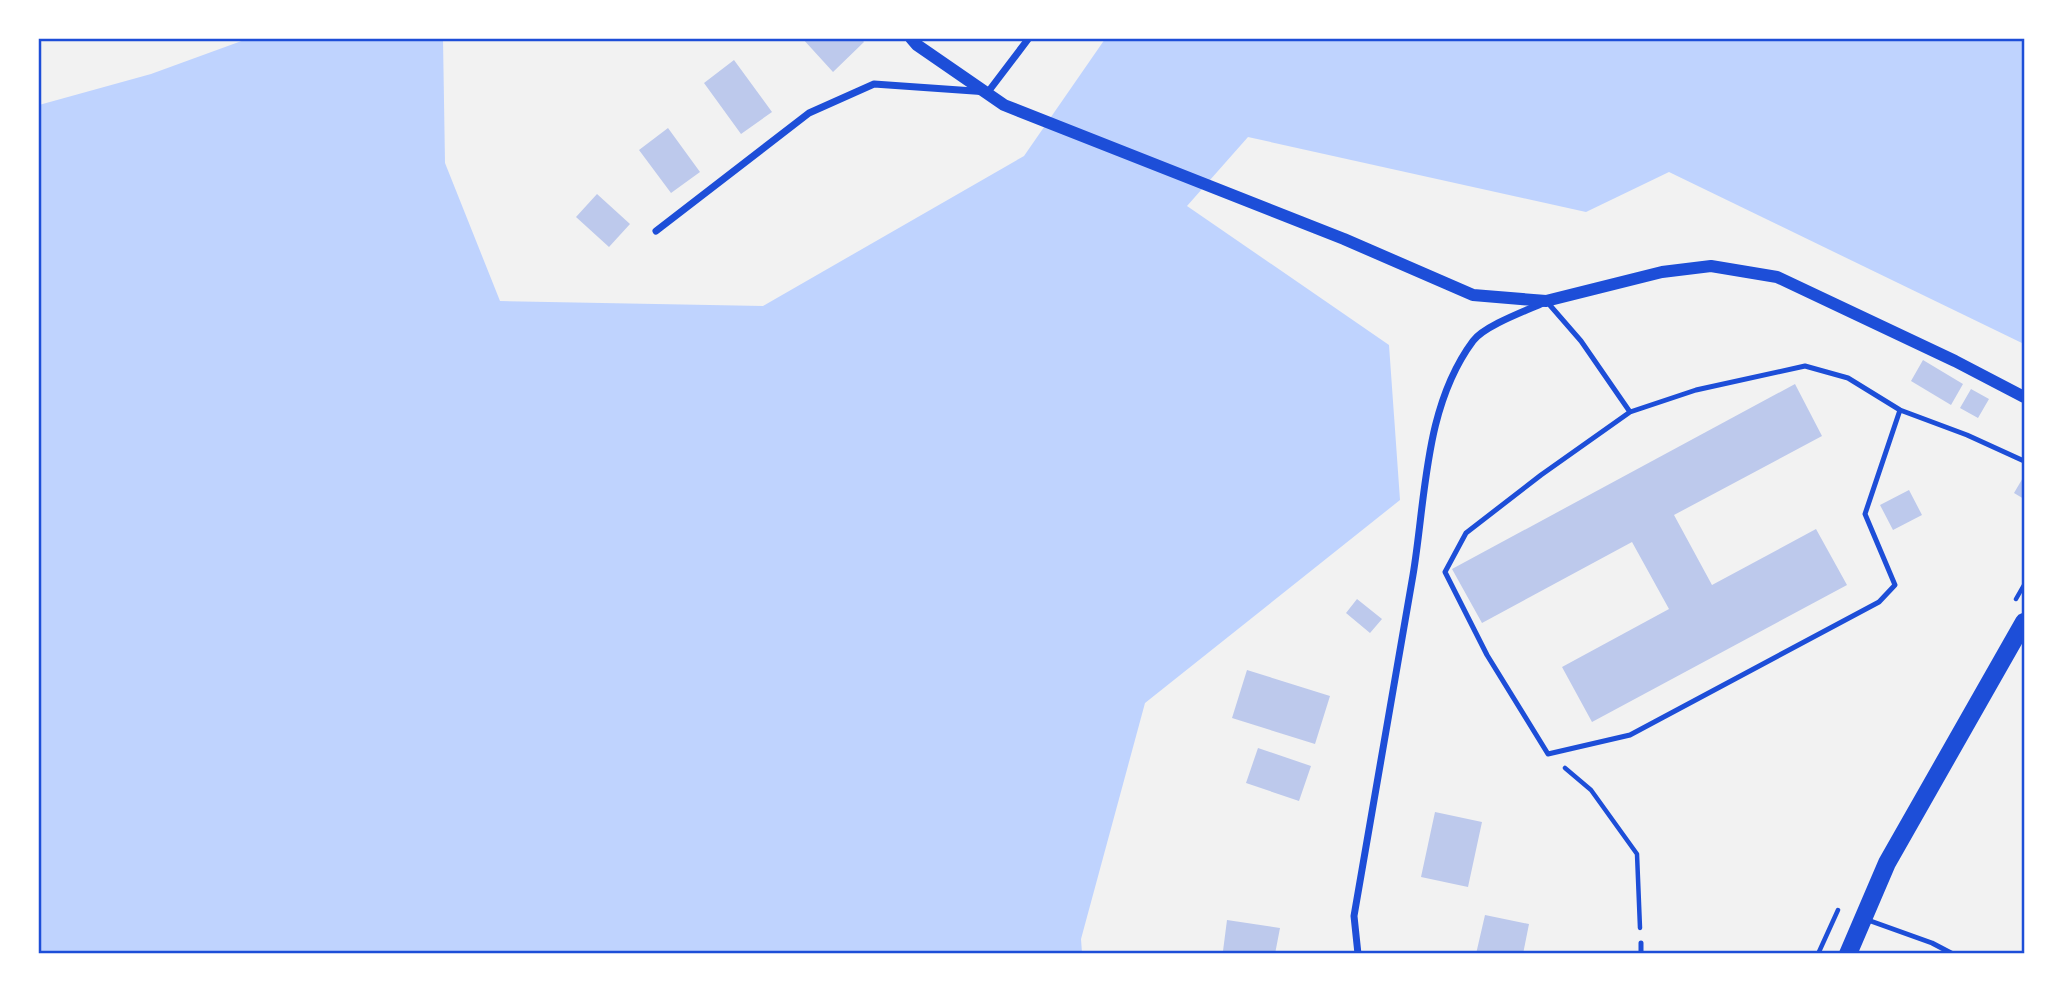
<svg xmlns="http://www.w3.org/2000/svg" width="2063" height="992" font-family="'DM Sans',sans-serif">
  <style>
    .water { fill: #bfd3fe }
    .building { fill: #bdc9ec }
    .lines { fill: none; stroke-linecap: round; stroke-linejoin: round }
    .path { stroke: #1d4ed8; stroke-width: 4.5 }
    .service { stroke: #1d4ed8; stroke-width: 5 }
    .minor { stroke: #1d4ed8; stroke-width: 7 }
    .tertiary { stroke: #1d4ed8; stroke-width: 12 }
    .primary { stroke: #1d4ed8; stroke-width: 18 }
    .neatline { fill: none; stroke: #1d4ed8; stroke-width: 2.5 }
  </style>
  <rect width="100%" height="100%" fill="#f2f2f2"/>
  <!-- water -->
  <path class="water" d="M247 39H443L445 163 500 301 763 306 1024 156 1105 39H2024V344L1669 172 1586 212 1248 137 1187 206 1389 345 1400 500 1145 703 1081 939 1082 953 39 954V105L151 74Z"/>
  <!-- building -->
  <path class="building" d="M802 38H861L864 42 833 72Z
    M734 60 772 112 741 134 704 83Z
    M668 128 700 172 671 193 639 150Z
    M597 194 630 224 609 247 576 217Z
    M1923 360 1963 384 1951 405 1911 381Z
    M1795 384 1822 436 1674 515 1712 585 1816 529 1847 585 1592 722 1562 667 1669 609 1632 542 1482 623 1452 569Z
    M1971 389 1989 399 1978 418 1960 408Z
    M2024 476V499L2014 493Z
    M1909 490 1922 515 1893 530 1880 505Z
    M1357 599 1382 619 1370 633 1346 613Z
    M1247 670 1330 696 1315 744 1232 718Z
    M1258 748 1311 766 1299 801 1246 783Z
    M1435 812 1482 822 1468 887 1421 877Z
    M1485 915 1529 924 1523 954H1476Z
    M1227 920 1280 928 1275 954H1241L1223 951Z"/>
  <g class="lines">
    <!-- path -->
    <path class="path" d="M2016 599 2024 585
      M1565 768 1591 790 1637 854 1640 928
      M1818 954 1838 910"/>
    <!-- service -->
    <path class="service" d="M1548 303 1581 341 1630 412
      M1900 410 1865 514 1895 585 1879 602 1630 735 1548 754 1487 655 1445 572 1466 533 1541 475 1630 412 1696 390 1805 366 1848 378 1900 410 1967 435 2024 461
      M1865 919 1932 943 1953 954
      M1641 943V954"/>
    <!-- minor -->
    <path class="minor" d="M656 231 809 113 874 84 988 92 1029 38
      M1358 954 1354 916C1374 802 1393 689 1413 575 1426 497 1424 407 1473 341 1484 326 1525 311 1543 303"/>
    <!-- tertiary -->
    <path class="tertiary" d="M911 38 917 45 1004 105 1344 239 1473 295 1546 301 1662 272 1711 266 1777 277 1955 361 2024 397"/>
    <!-- primary -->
    <path class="primary" d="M1848 954 1887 863 2024 622"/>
  </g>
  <!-- border -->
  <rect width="2063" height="992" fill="none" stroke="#ffffff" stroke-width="80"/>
  <rect x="40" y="40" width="1983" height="912" class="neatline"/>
</svg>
